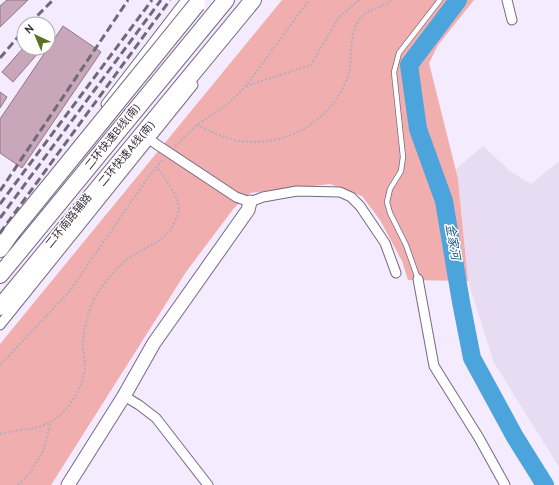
<svg xmlns="http://www.w3.org/2000/svg" width="559" height="485" font-family="Overpass,'Noto Sans SC',sans-serif">
  <style>
    .built { fill: #e8dcf2 }
    .green { fill: #f0aeae }
    .lines { fill: none; stroke-linecap: round; stroke-linejoin: round }
    .river { stroke: #4ba4db; stroke-width: 18 }
    .building { fill: #c7a7b9; stroke: #937586 }
    .lane-casing { stroke: #776984; stroke-width: 6 }
    .street-casing { stroke: #776984; stroke-width: 11 }
    .secondary-casing { stroke: #776984; stroke-width: 15 }
    .highway-casing { stroke: #776984; stroke-width: 18 }
    .path { stroke: #b5acbd; stroke-width: 2; stroke-dasharray: 2 2; stroke-linecap: butt }
    .lane { stroke: #fff; stroke-width: 4.5 }
    .street { stroke: #fff; stroke-width: 9 }
    .secondary { stroke: #fff; stroke-width: 13 }
    .highway { stroke: #fff; stroke-width: 16 }
    .rail { stroke: #706977; stroke-width: 3; stroke-dasharray: 8 4; stroke-linecap: butt }
    .highway-bridge-casing { stroke: #776984; stroke-width: 18; stroke-linecap: butt }
    .highway-bridge { stroke: #fff; stroke-width: 16 }
    .labels { text-anchor: middle; dominant-baseline: central; stroke-width: 3; stroke-linejoin: round; paint-order: stroke }
    .street-label { font-size: 11px; fill: #36303c; stroke: #fff }
    .water-label { font-size: 12px; font-style: italic; fill: #175a7f; stroke: #fff }
  </style>
  <rect width="100%" height="100%" fill="#f5ebfe"/>
  <!-- built -->
  <path class="built" d="M483 146 510 171 531 184 559 161V467L494 363 468 281 458 179 456 169Z"/>
  <!-- green -->
  <path class="green" d="M282 0H474L438 45 429 63 458 179 468 281 408 280 402 261 380 220 362 196 330 184 250 193 234 208 186 272 51 485H0V344Z"/>
  <g class="lines">
    <!-- river -->
    <path class="river" d="M458 0 409 65 418 129 444 201 461 302 472 358 515 437 545 485"/>
  </g>
  <!-- building -->
  <path class="building" d="M7 0H28L0 27V6Z
    M63 26 101 52 22 168 0 153V119Z
    M24 47 35 48 39 52 13 82 2 72Z
    M0 92 7 97 0 108Z"/>
  <g class="lines">
    <defs>
      <path id="lane" d="M418 279 406 245 390 213 387 202 390 189 401 171 403 157 394 72 399 53 440 0"/>
      <path id="street" d="M507 0 512 20
        M106 104 186 0
        M150 140 236 197 250 202 263 197 297 191 340 192 351 197 360 206 385 243 396 273
        M418 279 434 366 479 438 505 485
        M0 325 193 85
        M124 396 139 405 156 418 208 485"/>
      <path id="secondary" d="M68 485 124 396 154 343 248 210 250 202"/>
      <path id="highway" d="M0 249 12 232
        M0 275 226 0
        M0 307 253 0"/>
    </defs>
    <!-- lane casing -->
    <use href="#lane" class="lane-casing"/>
    <!-- street casing -->
    <use href="#street" class="street-casing"/>
    <!-- secondary casing -->
    <use href="#secondary" class="secondary-casing"/>
    <!-- highway casing -->
    <use href="#highway" class="highway-casing"/>
    <!-- path -->
    <path class="path" d="M246 86 311 65 339 17 359 0
      M197 125C211 131 225 139 240 141 286 147 329 123 347 79 354 61 347 37 359 20 366 9 382 8 392 0
      M175 146 197 125 228 104 246 86 309 0
      M0 365 69 292 147 179 163 159
      M0 434C17 429 34 431 50 422 68 413 85 385 85 365 85 357 82 349 83 341 85 323 90 304 100 289 109 278 118 266 129 258 147 245 169 242 176 218 177 216 179 212 179 210 180 198 164 177 157 167
      M18 485 29 474 43 451 51 422"/>
    <!-- lane -->
    <use href="#lane" class="lane"/>
    <!-- street -->
    <use href="#street" class="street"/>
    <!-- secondary -->
    <use href="#secondary" class="secondary"/>
    <!-- highway -->
    <use href="#highway" class="highway"/>
    <!-- rail -->
    <path class="rail" d="M29 24 53 0
      M0 58 24 30
      M0 191 128 0
      M0 204 152 0
      M0 218 161 0
      M0 233 170 0"/>
    <defs>
      <path id="highway-bridge" d="M12 232 197 4"/>
    </defs>
    <!-- highway-bridge casing -->
    <use href="#highway-bridge" class="highway-bridge-casing"/>
    <!-- highway-bridge -->
    <use href="#highway-bridge" class="highway-bridge"/>
  </g>
  <g class="labels">
    <!-- street labels -->
    <g class="street-label">
      <text transform="translate(113 137) rotate(-51)">二环快速B线(南)</text>
      <text transform="translate(127 154) rotate(-50)">二环快速A线(南)</text>
      <text transform="translate(69 221) rotate(-51)">二环南路辅路</text>
    </g>
    <!-- water labels -->
    <g class="water-label">
      <text transform="translate(452 242) rotate(80)">金家河</text>
    </g>
  </g>
  <!-- north arrow -->
  <g transform="translate(36 36) rotate(316)"><circle r="19" fill="#ffffff" stroke="#afacb1"/>
  <path d="M0-3L7 15L0 10L-7 15Z" fill="#5c7122"/>
  <text y="-6" font-size="11" font-weight="bold" text-anchor="middle" fill="#36303c">N</text>
  </g>
</svg>
